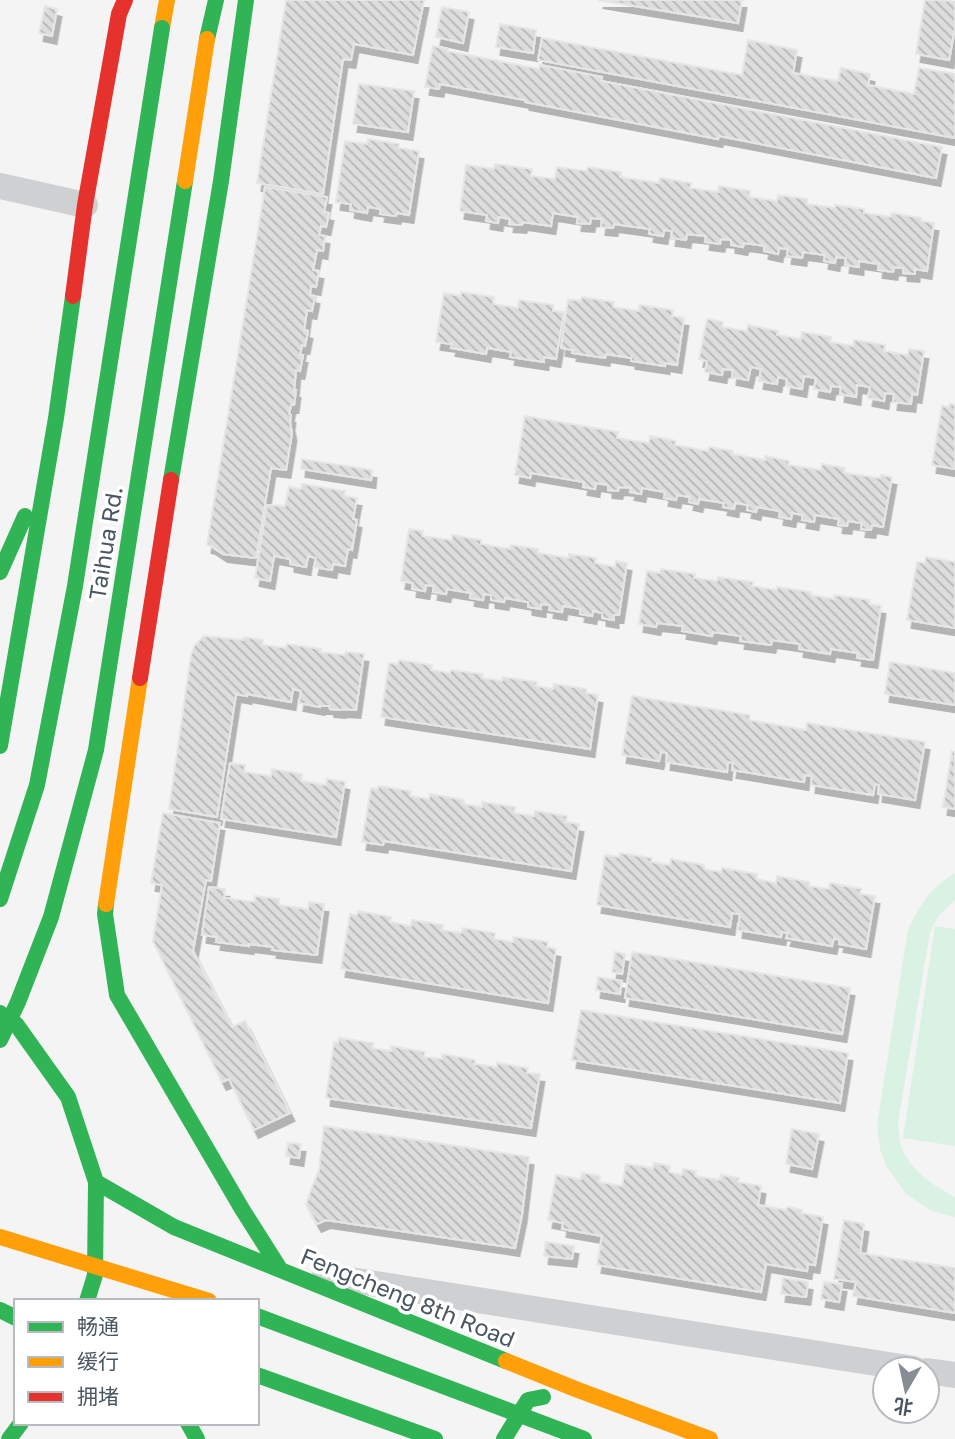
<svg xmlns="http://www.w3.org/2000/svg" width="955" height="1439" font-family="'Golos Text','Noto Sans SC',sans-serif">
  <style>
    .grass { fill: #d9f2e3 }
    .building { fill: url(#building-back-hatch); stroke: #e5e6e7; stroke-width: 2; filter: url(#shadow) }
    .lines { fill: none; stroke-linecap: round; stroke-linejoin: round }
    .street { stroke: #ced0d2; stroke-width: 26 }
    .fast { stroke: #30b455; stroke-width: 16 }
    .slow { stroke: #ff9f0a; stroke-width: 16 }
    .jam { stroke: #e5322d; stroke-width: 16 }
    .fast-bridge { stroke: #30b455; stroke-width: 16 }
    .slow-bridge { stroke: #ff9f0a; stroke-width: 16 }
    .labels { text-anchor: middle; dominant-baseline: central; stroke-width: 7; stroke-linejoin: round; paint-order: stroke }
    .street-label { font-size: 23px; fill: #4a5661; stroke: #fff }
  </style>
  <defs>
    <pattern id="building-back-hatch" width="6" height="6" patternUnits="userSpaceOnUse" patternTransform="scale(1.75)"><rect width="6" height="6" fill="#ddddde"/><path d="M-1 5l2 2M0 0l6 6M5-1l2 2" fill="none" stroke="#b5b6b7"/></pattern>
    <filter id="shadow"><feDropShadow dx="4.5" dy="8" stdDeviation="0" flood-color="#0004"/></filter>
  </defs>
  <rect width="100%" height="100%" fill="#f4f4f4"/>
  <!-- grass -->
  <path class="grass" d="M955 873V900L939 915 930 932 898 1123C899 1132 899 1143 903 1151 913 1173 935 1186 955 1197V1217L932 1211 906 1194 887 1167 880 1149 877 1125 908 929C921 904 930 888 955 873Z
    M935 926 955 929V1146L903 1138Z"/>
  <!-- building -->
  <path class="building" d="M286 0H424L413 55 354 44 351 60 343 59 323 194 257 183Z
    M598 0H742L738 23Z
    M925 0H942L955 2V28L949 60 916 54Z
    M45 6 57 9 52 36 39 33Z
    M442 7 469 12 463 43 436 37Z
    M500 24 536 30 533 53 496 47Z
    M542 38 742 75 748 40 797 50 793 73 838 81 841 68 870 74 868 85 914 94 919 68 955 74V138L538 60Z
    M433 46 448 49 447 51 539 69 540 65 602 77 601 81 942 147 936 178 719 136 718 139 525 102V100L440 84 439 89 425 87Z
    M359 84 414 91 408 132 353 124Z
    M368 139 399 144 398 148 419 151 409 215 397 213 396 216 380 214 381 209 368 207 367 213 350 210 351 204 336 202 345 141 367 144Z
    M495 164 532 169 531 176 555 179 557 167 587 171 588 167 621 172 620 177 659 183 660 178 691 183 690 188 718 192 719 186 750 191 749 197 777 201 778 195 807 199V204L835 208V205L864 209V213L891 217 892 213 921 218V221L934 223 927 271 915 269V274L903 273V268L894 267 893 272 878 270 879 264 859 261V267L845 265 846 258 836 257 835 263 824 261 825 255 803 252 802 258 787 256 788 249 779 248 778 254 764 251 765 246 744 243 743 247 731 245V240L721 239 720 244 705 242 706 236 687 234 686 240 671 238 672 231 664 230 663 236 649 234 650 229 614 224 613 228 601 227 602 219 591 218 590 224 577 223 578 217 553 213 551 226 523 222 522 225 509 224 510 219 499 217 498 223 486 221 487 215 460 211 466 165 494 169Z
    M265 187 327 197 324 212 329 213 326 227 321 226 319 235 325 236 323 251 317 250 313 270 319 271 316 287 311 286 310 295 315 296 312 311 307 310 304 330 308 331 305 346 302 345 300 355H303L300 371 296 370 294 390H296L294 405H291L289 414 291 415 290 423 292 433 286 470 271 468 256 558 223 554 211 546 207 545Z
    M461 292 494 297 493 304 518 308 519 300 553 305V311L564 312 556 359 544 357V362L510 357 511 352 487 348 486 354 451 348 452 344 436 342 444 293 461 296Z
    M582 297 614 302 613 307 639 311 640 305 673 310 672 316 684 318 677 365 665 363V366L631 361V358L606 354 605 358 572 353 573 350 561 348 568 299 581 301Z
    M707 319 723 322 722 327 747 331 748 325 778 331 777 335 801 339 802 332 831 337 830 342 853 346 854 340 885 345 884 351 908 355 909 349 924 351 917 395 912 394 911 404 893 402 894 394 885 393 884 401 868 398 870 387 857 385 856 397 840 394 841 387 831 386 830 392 814 389 816 378 804 376 802 389 786 386 787 379 778 377 777 384 759 381 761 369 751 367 748 380 732 377 733 370 723 369 722 375 705 372 707 361 699 359Z
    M950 404 955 405V469L932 465 942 406 949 407Z
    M525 416 618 432 617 438 649 443 650 436 676 441 675 445 708 451 709 447 733 451 732 454 765 460V456L789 461V465L821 470 822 464 845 468 844 473 880 478 881 475 892 477 883 527 872 525 871 530 861 529 862 523 848 521 847 526 838 525 839 519 815 515 814 522 802 520 803 515 792 513 791 519 779 517 780 511 757 507 756 512 747 510 748 505 735 503 734 509 723 507 724 503 699 499 698 504 689 502 690 497 677 495 676 500 664 498 665 492 642 488 641 494 630 492 631 488 619 487 618 491 608 490V485L596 483 595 489 583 487 584 482 531 473 530 478 515 475Z
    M302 459 372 470 371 480 301 469Z
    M302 484 345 491 344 496 357 498 353 519 357 520 352 550 348 549 345 566 333 564 332 570 314 567 316 558 308 556 306 567 290 564V559L274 556 270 581 255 578 267 505 285 506 289 487 301 489Z
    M409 529 423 531 422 536 452 540V535L481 540V544L510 549 511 545 538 549V553L569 558V554L596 558 595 563 615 567 616 561 627 563 619 615H614V620L602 618V613L593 611 592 616 580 614 581 609 563 606 562 612 549 610 550 605 541 604V609L528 607V602L505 598 504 602 491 600V595L484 594 483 600 470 598 471 593 447 589 446 594 433 592 434 586 426 585 425 591 412 589 413 583 401 581Z
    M926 557 955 562V628L907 620 917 562 925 563Z
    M661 569 695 574 694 578 717 581 718 577 753 582 752 586 777 590V587L811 592V595L834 599V595L870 600 869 604 881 606 873 660 857 658 858 653 831 649 830 654 799 649 800 644 772 640 771 645 740 641 741 636 713 632 712 636 682 631 683 626 657 623 656 627 639 624 647 571 660 573Z
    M204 636 243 640 244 637 263 640 262 645 286 648 287 644 321 649 320 652 344 655 346 652 364 654 356 710 342 709 341 710 330 709 329 706H320V707L299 703 301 691 293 689 291 702 247 694V696L236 694 217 817 169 809 191 655 194 646Z
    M399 660 432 665 431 670 450 673 451 670 483 674 482 678 502 681 503 677 537 682 536 686 553 689 554 684 586 689V693L598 695 590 749 381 717 389 663 398 664Z
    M890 662 955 673V705L885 694Z
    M632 696 750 715 749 720 806 730 807 723 925 742 915 800 878 794 879 785 875 784 873 795 811 785 812 776 805 775 804 782 732 770 733 763 728 762 727 772 666 762 667 753 661 752 659 761 622 755Z
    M952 751 955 752V809L943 807Z
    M230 763 245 765 244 772 271 776 272 769 302 774 301 781 326 785 327 779 345 782 336 837 221 819Z
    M378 786 411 791 410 796 429 799 430 794 464 800 463 804 482 807V802L515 807 514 813 534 816 535 811 567 816 566 822 579 824 571 871 384 841 383 845 362 842 371 788 378 789Z
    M163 813 220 823 211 881 206 880 193 951 232 1027 245 1021 246 1023 289 1111 290 1113 254 1130 229 1079 222 1082 153 941 162 885 151 883Z
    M620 853 652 858 651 862 670 865 671 859 704 865V869L721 872 722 868 757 874 756 879 776 883 777 876 809 882V886L829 889 830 883 861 889 860 894 875 896 866 949 839 944 840 940 834 938 832 946 786 938 788 933 782 932 781 937 738 930 740 914 732 913 730 927 597 905 605 855 619 857Z
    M209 887 225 889 224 898 254 902 255 896 279 899V905L308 909 309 902 324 904 317 955 272 950 273 947 249 944V946L216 942 217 937 202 935Z
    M358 911 391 917 390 922 411 926 412 920 443 925 442 930 461 933 463 928 495 933 494 939 513 942 514 937 548 942 547 947 556 949 548 1003 341 969 350 914 357 915Z
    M615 952 625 954 622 974 612 972Z
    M632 952 850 988 842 1034 625 998Z
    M598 977 622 981 620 994 596 990Z
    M581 1010 848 1053 840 1103 572 1060Z
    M339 1038 373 1043 372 1048 391 1051V1046L425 1052 424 1057 442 1059V1054L475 1060V1064L497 1067V1063L528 1068 527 1073 540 1074 531 1128 326 1098 334 1042 338 1043Z
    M324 1126 529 1157 522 1215 515 1248 326 1220 317 1224 306 1205 312 1187 319 1170Z
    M792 1129 819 1134 812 1169 786 1164Z
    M288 1143 301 1144 299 1158 286 1156Z
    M654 1163 670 1166 669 1172 682 1175 683 1169 696 1171 695 1176 720 1180 721 1175 739 1178 738 1182 761 1186 758 1205 786 1210 787 1207 802 1210 801 1213 823 1217 815 1265 808 1264 807 1271 766 1264 761 1292 597 1265 602 1236 562 1229 563 1223 548 1220 556 1175 581 1179 582 1173 600 1176 599 1182 622 1186 626 1164 653 1168Z
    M844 1220 864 1224 860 1253 955 1268V1313L853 1296 856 1282 834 1279Z
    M546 1242 574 1246 572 1259 544 1256Z
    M783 1278 808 1282 806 1297 781 1294Z
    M824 1282 842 1284 839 1302 821 1299Z"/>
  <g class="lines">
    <!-- street -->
    <path class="street" d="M0 186 85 205
      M325 1276 914 1369
      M927 1371 955 1375"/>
    <!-- fast -->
    <path class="fast" d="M207 39 216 0
      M171 480 221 181 246 0
      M0 572 25 516
      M0 746 56 418 73 296
      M106 904 105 914 117 995 242 1209 280 1269
      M0 1013 16 1024 68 1097 96 1182 95 1275 87 1301
      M96 1182 174 1227 506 1361
      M0 1310 16 1318
      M257 1375 435 1439
      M188 1423 197 1439
      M9 1439 21 1423
      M504 1439 528 1400 543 1397"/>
    <!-- slow -->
    <path class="slow" d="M162 28 167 0
      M106 904 140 678
      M506 1361 578 1390 710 1439"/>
    <!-- jam -->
    <path class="jam" d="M73 296 85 205 119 14 125 0
      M140 678 171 480"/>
    <!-- fast-bridge -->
    <path class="fast-bridge" d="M0 899 37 785 75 586 162 28
      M0 1040 18 1002 51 917 96 750 185 181
      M257 1316 584 1439"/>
    <!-- slow-bridge -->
    <path class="slow-bridge" d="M185 181 207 39
      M0 1237 209 1301"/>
  </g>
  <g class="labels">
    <!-- street labels -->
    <g class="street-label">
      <text transform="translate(105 543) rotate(-81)">Taihua Rd.</text>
      <text transform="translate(408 1297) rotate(22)">Fengcheng 8th Road</text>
    </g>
  </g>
  <!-- legend -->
  <rect x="14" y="1299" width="245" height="126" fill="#ffffff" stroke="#b7bbc0" stroke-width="2"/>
  <rect x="28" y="1322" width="35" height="10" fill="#30b455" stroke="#b7bbc0" stroke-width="2"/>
  <text x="77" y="1334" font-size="21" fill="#4a5661">畅通</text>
  <rect x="28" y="1357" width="35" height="10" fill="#ff9f0a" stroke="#b7bbc0" stroke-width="2"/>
  <text x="77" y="1369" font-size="21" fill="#4a5661">缓行</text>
  <rect x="28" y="1392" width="35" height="10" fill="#e5322d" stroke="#b7bbc0" stroke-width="2"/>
  <text x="77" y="1404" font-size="21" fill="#4a5661">拥堵</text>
  <!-- north arrow -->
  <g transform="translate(906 1390) rotate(189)"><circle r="33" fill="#ffffff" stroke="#b7bbc0" stroke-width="2"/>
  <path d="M0-5L12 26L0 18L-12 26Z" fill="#868d94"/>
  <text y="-10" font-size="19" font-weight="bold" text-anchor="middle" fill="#4a5661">北</text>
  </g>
</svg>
